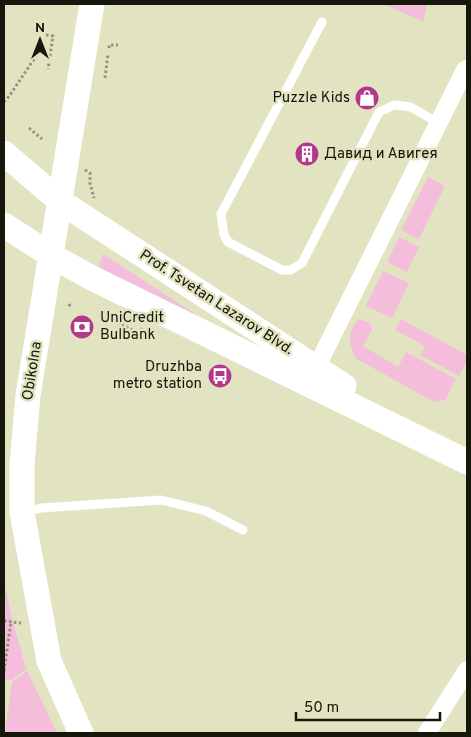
<svg xmlns="http://www.w3.org/2000/svg" width="471" height="737" font-family="Overpass,sans-serif">
  <style>
    .green { fill: #f3bddb }
    .lines { fill: none; stroke-linecap: round; stroke-linejoin: round }
    .path { stroke: #929379; stroke-width: 3; stroke-dasharray: 2.5 2.5; stroke-linecap: butt }
    .lane { stroke: #fff; stroke-width: 9 }
    .street { stroke: #fff; stroke-width: 18 }
    .secondary { stroke: #fff; stroke-width: 25 }
    .labels { text-anchor: middle; dominant-baseline: central; stroke-width: 5; stroke-linejoin: round; paint-order: stroke }
    .poi-label { font-size: 15px; fill: #16160a; stroke: #e2e4c1; text-anchor: end }
    .street-label { font-size: 15px; fill: #16160a; stroke: #e2e4c1 }
  </style>
  <rect width="100%" height="100%" fill="#e2e4c1"/>
  <!-- green -->
  <path class="green" d="M384 4H427L423 22Z
    M428 177 445 186 419 239 401 230Z
    M399 237 419 247 407 272 387 262Z
    M103 254 209 323 98 269Z
    M383 271 409 283 392 318 366 306Z
    M359 319 371 324 372 330 363 346 398 367 406 352 456 379 445 400 434 402 357 359C348 347 347 330 359 319Z
    M401 319 467 355V362L459 376 420 355 425 346 395 330Z
    M4 581 12 618 26 669 12 680 4 679Z
    M27 671 57 733H5L12 682Z"/>
  <g class="lines">
    <!-- path -->
    <path class="path" d="M46 35 53 36 48 69
      M109 48V45H118
      M105 78 108 54
      M4 102 10 95 44 44
      M29 128 42 139
      M85 170 90 173V183L94 198
      M69 304 71 308
      M108 318 140 334 142 328
      M4 621 21 623
      M4 671 11 622"/>
    <!-- lane -->
    <path class="lane" d="M322 22 221 214 224 235 228 242 282 270H291L302 263 379 112 394 105 411 107 438 123
      M25 512 41 508 161 500 206 511 243 530"/>
    <!-- street -->
    <path class="street" d="M316 368 465 70 467 69
      M427 733 467 670"/>
    <!-- secondary -->
    <path class="secondary" d="M4 153 61 202 344 386
      M4 225 52 256 90 277 467 462
      M81 733 49 661 22 512V464L28 395 92 4"/>
  </g>
  <!-- icons -->
  <defs>
    <symbol id="shop-disc" viewBox="-11 -11 22 22"><circle r="9.5" fill="#b4388a" stroke="#e2e4c1"/><path d="M-5-2.5h2.3a2.7 3.5 0 0 1 5.4 0H5L5.5 6h-11ZM-1.5-2.5h3a1.5 2.3 0 0 0-3 0Z" fill="#fff"/></symbol>
    <symbol id="building-disc" viewBox="-11 -11 22 22"><circle r="9.5" fill="#b4388a" stroke="#e2e4c1"/><path d="M-4-6H4V6H1V3H-1V6H-4ZM-2.5-4.3h1.7v1.8h-1.7ZM.8-4.3h1.7v1.8H.8ZM-2.5-1h1.7V.8h-1.7ZM.8-1h1.7V.8H.8Z" fill="#fff"/></symbol>
    <symbol id="bank-disc" viewBox="-11 -11 22 22"><circle r="9.5" fill="#b4388a" stroke="#e2e4c1"/><path d="M-6-4H6V4H-6ZM0-2.3a2.3 2.3 0 1 0 0 4.6a2.3 2.3 0 1 0 0-4.6Z" fill="#fff"/></symbol>
    <symbol id="bus-disc" viewBox="-11 -11 22 22"><circle r="9.5" fill="#b4388a" stroke="#e2e4c1"/><path d="M-5-6H5V4H4V6H2V4H-2V6H-4V4H-5ZM-3.5-4V0h7V-4ZM-3.5 1.2v1.5H-2V1.2ZM2 1.2v1.5H3.5V1.2Z" fill="#fff"/></symbol>
  </defs>
  <g fill-rule="evenodd">
    <use href="#shop-disc" x="353" y="84" width="28" height="28"/>
    <use href="#building-disc" x="293" y="140" width="28" height="28"/>
    <use href="#bank-disc" x="68" y="313" width="28" height="28"/>
    <use href="#bus-disc" x="206" y="362" width="28" height="28"/>
  </g>
  <g class="labels">
    <!-- poi labels -->
    <g class="poi-label">
      <text x="350" y="98">Puzzle Kids</text>
      <text x="324" y="154" text-anchor="start">Давид и Авигея</text>
      <text x="100" y="318" text-anchor="start">UniCredit<tspan x="100" dy="17">Bulbank</tspan></text>
      <text x="202" y="367">Druzhba<tspan x="202" dy="17">metro station</tspan></text>
    </g>
    <!-- street labels -->
    <g class="street-label">
      <text transform="translate(216 303) rotate(33)">Prof. Tsvetan Lazarov Blvd.</text>
      <text transform="translate(33 371) rotate(-81)">Obikolna</text>
    </g>
  </g>
  <!-- border -->
  <rect width="471" height="737" fill="none" stroke="#16160a" stroke-width="10"/>
  <!-- north arrow -->
  <g transform="translate(40 40)" stroke="#e2e4c1" stroke-width="4" paint-order="stroke">
  <path d="M0-4L9 19L0 12L-9 19Z" fill="#16160a"/>
  <text y="-8" font-size="14" font-weight="bold" text-anchor="middle" fill="#16160a">N</text>
  </g>
  <!-- scale -->
  <path d="M296 712v8h144v-8" fill="none" stroke="#16160a" stroke-width="2.5"/>
  <text x="304" y="712" font-size="15" fill="#16160a" stroke="#e2e4c1" stroke-width="4" paint-order="stroke">50 m</text>
</svg>
